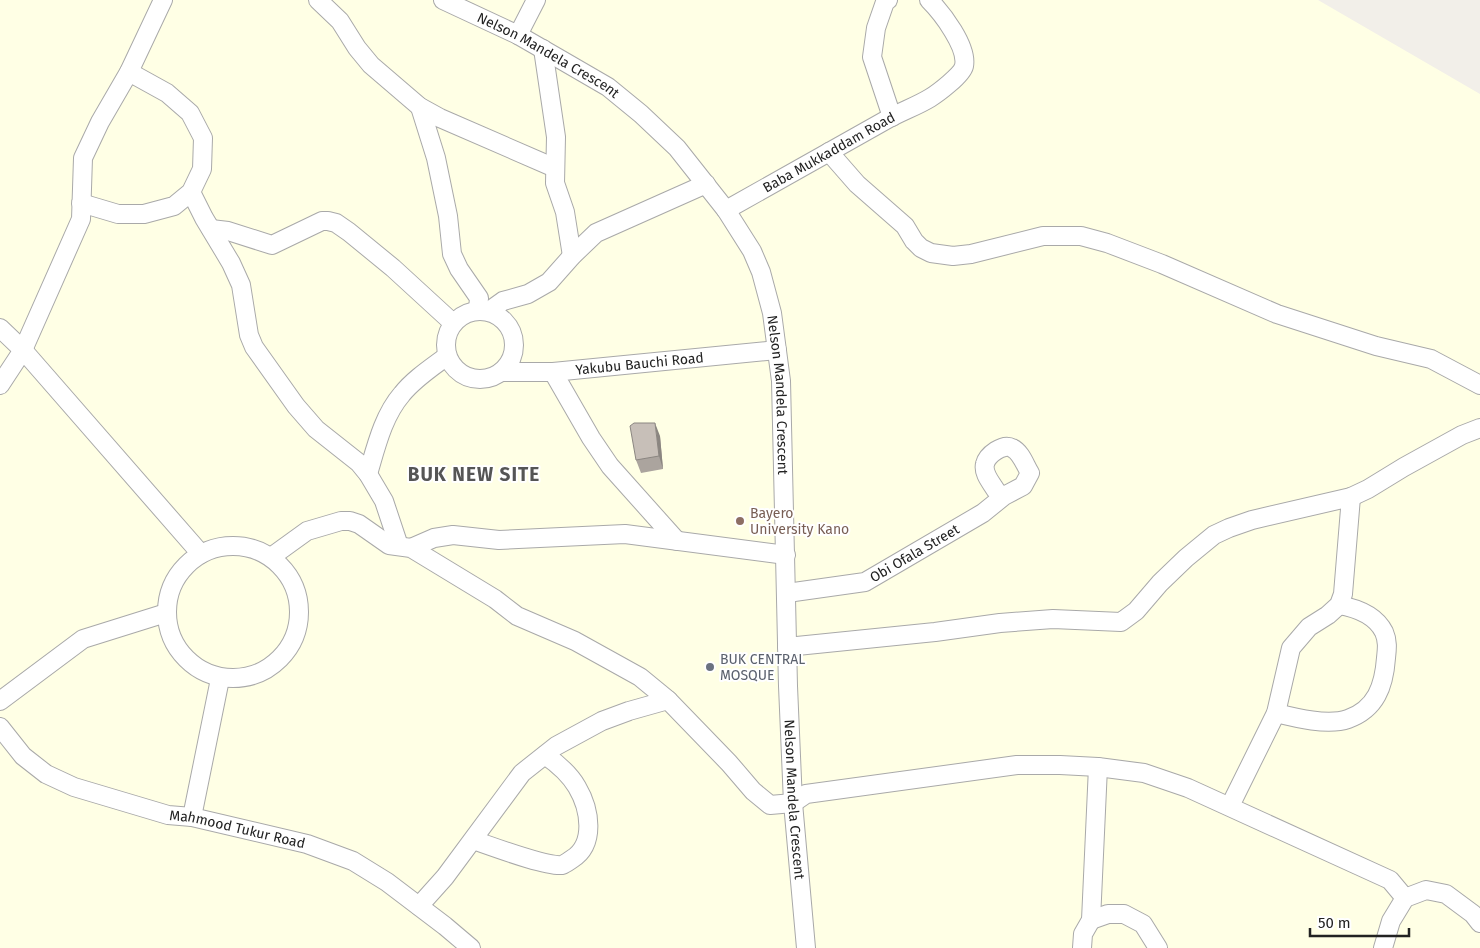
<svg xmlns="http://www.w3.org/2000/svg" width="1480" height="948" font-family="'Fira Sans',sans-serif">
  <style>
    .education { fill: #ffffe5 }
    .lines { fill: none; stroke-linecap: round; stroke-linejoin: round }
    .minor-casing { stroke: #a9a9a9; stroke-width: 20 }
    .minor { stroke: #fff; stroke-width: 18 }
    .wall { fill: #aba49e }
    .shaded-wall { fill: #8b8681 }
    .building { fill: #c7bfb8; stroke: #8b8681 }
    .education-dot { fill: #8d6e63; stroke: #fff; stroke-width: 2 }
    .worship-dot { fill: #6b7280; stroke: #fff; stroke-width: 2 }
    .labels { text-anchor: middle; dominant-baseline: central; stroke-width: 4; stroke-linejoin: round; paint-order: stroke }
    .street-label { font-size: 14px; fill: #222; stroke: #fff }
    .education-label { font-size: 14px; fill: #785e54; stroke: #fff; text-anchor: start }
    .worship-label { font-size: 14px; fill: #5b616d; stroke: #fff; text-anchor: start }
    .district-label { font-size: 19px; font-weight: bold; letter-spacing: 1px; fill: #555; stroke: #fff }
  </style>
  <rect width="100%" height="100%" fill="#f2efe9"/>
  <!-- education -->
  <path class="education" d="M0 0H1318L1480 94V948H0Z"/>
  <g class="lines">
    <defs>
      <g id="minor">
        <path d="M318 0 340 21 357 48 371 65 420 107 440 118 555 168"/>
        <path id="s1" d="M443 0 518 35 558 58 608 87 641 114 677 148 726 210 752 251 761 272 772 313 781 381 788 686 793 803 806 948"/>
        <path d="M888 0 885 2 876 28 872 57 892 117"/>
        <path d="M518 35 536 0"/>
        <path d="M543 49 556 137 555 183 565 212 572 256"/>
        <path d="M420 107 436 158 448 216 452 254 459 269 479 298 478 310"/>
        <path d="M829 152 857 184 905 226 914 241 921 248 931 253 953 256 971 254 1043 236H1081L1107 243 1162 264 1277 314 1376 346 1431 359 1480 385"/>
        <path d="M191 192 204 218 231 263 241 285 249 335 254 347 296 406 316 429 359 463 368 474 384 501 399 546"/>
        <path d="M81 203 118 214H144L174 206 191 192 202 169 203 138 190 113 167 93 129 72"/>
        <path id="s2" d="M726 210C779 180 833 150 886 120 900 112 917 106 930 98 938 93 962 75 964 66 968 47 942 13 929 0"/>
        <path d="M211 229 228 231 272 245 322 221H328L336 223 349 232 393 268 453 323"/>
        <circle cx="480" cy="345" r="34"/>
        <path d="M489 311 503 301 528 294 549 282 572 256 596 233 706 184"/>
        <path d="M0 328 23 350 201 554"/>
        <path id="s3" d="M501 372H553L777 350"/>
        <path d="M553 372 591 438 610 466 677 541"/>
        <path d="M0 385 23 350 81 219 83 158 100 122 129 72 163 0"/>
        <path d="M368 474C376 447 383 416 402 394 414 379 431 368 447 356"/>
        <circle cx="233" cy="612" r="66"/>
        <path d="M411 548 434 538 453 535 499 540 625 534 786 555"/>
        <path d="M271 557 307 531 341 521H350L359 524 389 545 411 548 495 599 517 616 575 641 640 677 668 700 729 763 753 791 770 805 793 803 806 794 1017 765H1060L1098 767 1144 773 1188 788 1390 880 1405 898"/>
        <path id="s4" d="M787 593 865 582 983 513 1004 496 1023 486 1030 473C1025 465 1021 452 1012 448 1003 443 987 455 985 464 983 472 989 480 993 486 996 491 998 494 1004 496"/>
        <path d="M787 647 935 632 1000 623 1053 619 1121 622 1136 611 1160 583 1186 558 1214 535 1229 528 1252 520 1351 497 1368 489 1404 467 1462 435 1480 428"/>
        <path d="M0 701 83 639 166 613"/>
        <path d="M1276 713C1296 718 1328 726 1348 719 1376 709 1384 686 1386 658 1387 649 1388 641 1384 632 1375 614 1356 608 1339 605"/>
        <path id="s5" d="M0 727 23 756 46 774 74 787 168 815 192 817 307 844 353 861 387 882 445 926 471 948"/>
        <path d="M1230 806 1276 713 1291 648 1309 627 1328 615 1339 605 1343 594 1351 497"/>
        <path d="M192 817 220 679"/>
        <path d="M473 840C491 846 546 867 562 865 565 864 569 861 572 859 596 844 590 809 577 787 569 773 558 764 545 755"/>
        <path d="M419 906 445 877 522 773 556 746 602 721 629 711 668 700"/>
        <path d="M1091 920 1108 914H1124L1143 924 1158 948"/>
        <path d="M1082 948 1083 934 1091 920 1098 767"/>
        <path d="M1383 948 1391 921 1405 898 1426 890 1446 894 1473 914 1480 923"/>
      </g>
    </defs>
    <!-- minor casing -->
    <use href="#minor" class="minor-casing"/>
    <!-- minor -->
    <use href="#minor" class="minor"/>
  </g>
  <!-- wall -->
  <path class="wall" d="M660 436 663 469 641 473 636 460Z"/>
  <!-- shaded-wall -->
  <path class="shaded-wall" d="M655 423 660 436 663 469 659 456Z"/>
  <!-- building -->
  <path class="building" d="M634 423H655L659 456 636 460 630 426Z"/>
  <!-- markers -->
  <circle class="education-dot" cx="740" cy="521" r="5"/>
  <circle class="worship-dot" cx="710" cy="667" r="5"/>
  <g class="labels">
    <!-- street labels -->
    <g class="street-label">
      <text stroke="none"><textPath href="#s1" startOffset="119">Nelson Mandela Crescent</textPath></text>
      <text stroke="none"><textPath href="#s2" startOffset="118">Baba Mukkaddam Road</textPath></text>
      <text stroke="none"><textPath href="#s3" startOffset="139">Yakubu Bauchi Road</textPath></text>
      <text stroke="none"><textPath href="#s1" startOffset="554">Nelson Mandela Crescent</textPath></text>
      <text stroke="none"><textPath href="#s4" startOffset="136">Obi Ofala Street</textPath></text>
      <text stroke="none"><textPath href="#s1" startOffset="959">Nelson Mandela Crescent</textPath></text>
      <text stroke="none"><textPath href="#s5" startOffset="266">Mahmood Tukur Road</textPath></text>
    </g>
    <!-- education labels -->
    <g class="education-label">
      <text x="750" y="513">Bayero<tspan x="750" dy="16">University Kano</tspan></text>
    </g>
    <!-- worship labels -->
    <g class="worship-label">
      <text x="720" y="659">BUK CENTRAL<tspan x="720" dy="16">MOSQUE</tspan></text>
    </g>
    <!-- district labels -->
    <g class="district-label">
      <text x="474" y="474">BUK NEW SITE</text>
    </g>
  </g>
  <!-- scale -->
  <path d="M1310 928v8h99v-8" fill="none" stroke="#222222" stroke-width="2.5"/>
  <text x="1318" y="928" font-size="15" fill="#222222" stroke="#ffffff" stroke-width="4" paint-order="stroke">50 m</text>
</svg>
